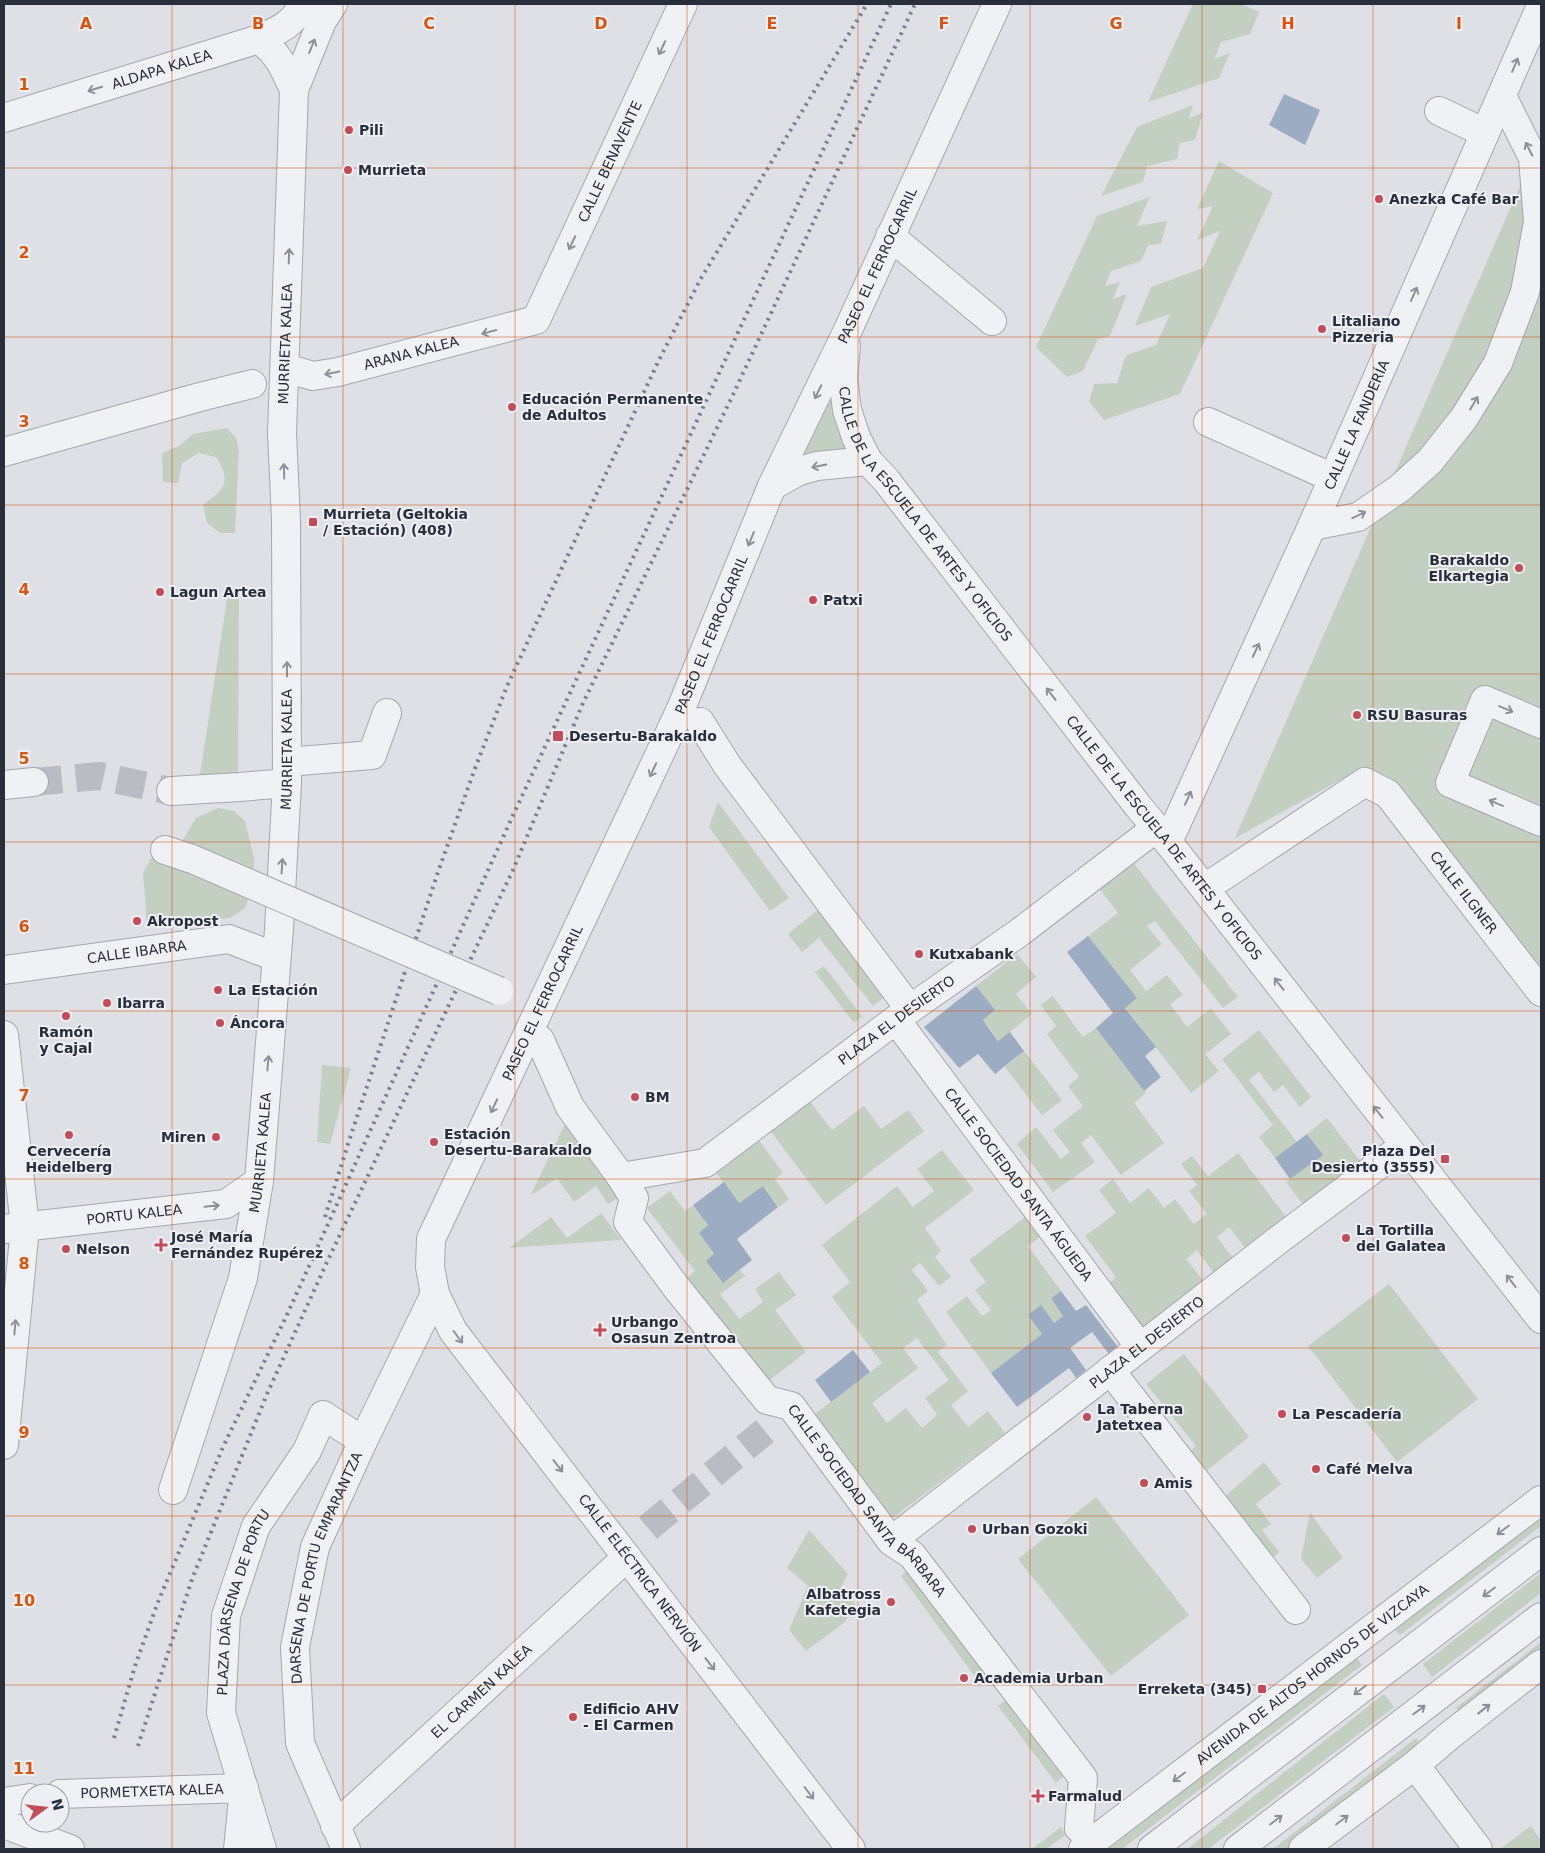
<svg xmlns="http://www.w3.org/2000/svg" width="1545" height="1853" font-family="'DejaVu Sans',sans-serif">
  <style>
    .green { fill: #c3cfc0; fill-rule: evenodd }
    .water { fill: #9cacc3 }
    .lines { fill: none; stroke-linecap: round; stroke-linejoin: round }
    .minor-tunnel { stroke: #babcc4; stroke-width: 28; stroke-dasharray: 28 14; stroke-linecap: butt }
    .minor-casing { stroke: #a4a7af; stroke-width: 30 }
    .minor { stroke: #f0f1f5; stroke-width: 28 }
    .rail { stroke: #797f8e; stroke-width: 4; stroke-dasharray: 2.5 5; stroke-linecap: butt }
    .minor-bridge-casing { stroke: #a4a7af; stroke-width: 30; stroke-linecap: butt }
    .minor-bridge { stroke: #f0f1f5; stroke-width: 28 }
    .oneway { stroke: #8c9098 }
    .grid { fill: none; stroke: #d55511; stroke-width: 1; stroke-opacity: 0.55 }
    .poi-dot { fill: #c04d57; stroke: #edeff4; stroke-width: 2 }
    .labels { text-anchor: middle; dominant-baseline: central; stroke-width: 4; stroke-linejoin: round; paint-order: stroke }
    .street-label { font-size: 14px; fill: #292e3b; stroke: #edeff4 }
    .poi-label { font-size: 14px; font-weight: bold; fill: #292e3b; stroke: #edeff4; text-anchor: start }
    .grid-label { font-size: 16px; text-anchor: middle; font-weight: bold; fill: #d55511; stroke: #edeff4; stroke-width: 4; stroke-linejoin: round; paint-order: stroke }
  </style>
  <rect width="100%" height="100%" fill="#dee0e6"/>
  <!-- green -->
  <path class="green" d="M1193 4H1241L1259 12 1250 34 1221 42 1214 59 1230 53 1219 78 1148 102Z
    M1193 105 1189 118 1203 113 1195 140 1180 143 1177 159 1147 166 1143 182 1101 196 1137 127Z
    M1541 138V992L1388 794 1360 769 1235 838Z
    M1219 161 1273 193 1180 394 1104 420 1089 402 1094 384 1117 383 1126 355 1156 345 1170 314 1135 326 1151 287 1203 268 1220 231 1197 240 1213 206 1197 209Z
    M1150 197 1137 226 1167 221 1161 244 1148 245 1141 261 1111 271 1105 286 1120 282 1113 299 1127 294 1110 336 1098 339 1083 371 1067 377 1036 347 1097 216Z
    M832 394 836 424 846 452 800 460Z
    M227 428 236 438 239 450 235 533H220L207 523 203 505C225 489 232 482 216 457L199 453 182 463 178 483 163 482 162 453 179 446 193 434Z
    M239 598 238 778 199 781 227 599Z
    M718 802 789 898 770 911 709 827Z
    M218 808 234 811 245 821 254 858 253 885 245 908 230 918 147 925 143 873 155 851 178 848 196 818Z
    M1133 862 1238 997 1223 1008 1155 921 1147 926 1162 944 1130 970 1146 991 1167 975 1183 995 1170 1004 1187 1027 1211 1008 1231 1034 1205 1054 1219 1071 1191 1093 1125 1007 1136 998 1088 936 1118 913 1099 888Z
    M821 907 887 995 873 1006 819 938 802 952 788 934Z
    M1017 954 1036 977 1016 994 1032 1014 999 1041 983 1019 994 1010 976 986Z
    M824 966 862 1016 854 1023 815 972Z
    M1053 996 1083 1037 1096 1028 1144 1091 1146 1093 1134 1103 1164 1143 1121 1175 1091 1135 1081 1143 1095 1162 1053 1192 1017 1144 1036 1127 1061 1159 1070 1152 1053 1130 1083 1106 1068 1086 1079 1077 1047 1034 1056 1026 1041 1005Z
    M1259 1030 1311 1097 1300 1107 1283 1085 1274 1092 1259 1072 1249 1080 1297 1142 1275 1158 1259 1137 1273 1125 1222 1059Z
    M1024 1051 1062 1100 1042 1115 1005 1067Z
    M322 1065 351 1068 330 1144 317 1142Z
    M808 1099 832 1130 864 1106 881 1129 908 1110 924 1131 826 1205 769 1129Z
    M1327 1118 1361 1162 1304 1206 1286 1182 1322 1155 1307 1134Z
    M567 1120 621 1196 608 1204 596 1186 574 1202 557 1178 535 1193 531 1194Z
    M758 1139 783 1173 775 1179 789 1199 779 1207 763 1186 739 1203 715 1171Z
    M942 1150 974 1190 925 1228 941 1251 935 1257 951 1277 939 1286 920 1263 912 1270 928 1291 917 1300 947 1345 938 1352 968 1391 951 1405 968 1427 988 1411 1005 1433 890 1520 812 1416 882 1363 832 1297 850 1282 822 1245 897 1186 913 1207 934 1191 917 1169ZM917 1338 949 1380 925 1398 937 1415 922 1428 906 1408 887 1423 872 1403 918 1368 903 1348Z
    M1238 1153 1287 1218 1246 1249 1229 1227 1217 1237 1233 1258 1214 1273 1197 1250 1186 1259 1204 1282 1137 1334 1102 1289 1116 1277 1085 1236 1116 1213 1099 1190 1113 1179 1130 1203 1149 1188 1164 1208 1175 1199 1194 1224 1207 1214 1189 1191 1197 1185 1181 1164 1192 1156 1208 1176Z
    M670 1191 685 1211 693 1205 708 1225 699 1233 714 1255 707 1262 723 1283 740 1270 745 1276 720 1294 739 1319 763 1302 755 1289 779 1272 796 1295 775 1310 806 1352 767 1382 684 1280 695 1271 647 1208Z
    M1033 1211 1048 1231 1028 1246 1061 1291 1051 1298 1064 1315 1054 1323 1028 1315 1042 1334 991 1373 946 1312 967 1296 982 1316 991 1310 975 1290 986 1282 969 1260Z
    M601 1213 621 1240 509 1248 551 1217 567 1238Z
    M1389 1284 1478 1399 1397 1462 1308 1346Z
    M1184 1354 1249 1437 1204 1473 1188 1453 1196 1446 1146 1384Z
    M1264 1462 1281 1484 1256 1504 1271 1524 1262 1530 1279 1552 1269 1562 1221 1500Z
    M1096 1497 1189 1615 1111 1676 1018 1559Z
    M1310 1512 1343 1558 1317 1578 1301 1559Z
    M1541 1514V1526L1400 1635 1393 1628Z
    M809 1530 848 1574 841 1587 855 1603 845 1622 806 1651 789 1630 808 1586 787 1568Z
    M914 1565 995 1670 979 1682 901 1576Z
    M1541 1573V1593L1432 1677 1423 1664Z
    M1541 1642V1653L1463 1714 1456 1708Z
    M1356 1657 1362 1665 1122 1849 1109 1848Z
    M1384 1694 1394 1707 1208 1849H1187Z
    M1013 1695 1071 1770 1056 1783 998 1706Z
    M1416 1738 1422 1745 1287 1849H1273Z
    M1531 1826 1541 1841V1847L1538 1849H1500Z
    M1061 1827 1066 1835 1046 1849H1032Z"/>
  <!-- water -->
  <path class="water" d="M1284 94 1320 110 1305 145 1269 125Z
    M1088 936 1137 998 1125 1008 1156 1047 1145 1056 1161 1077 1144 1091 1096 1028 1113 1013 1067 952Z
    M976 986 995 1010 983 1020 998 1041 1010 1032 1024 1051 995 1074 978 1054 959 1068 924 1027Z
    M1307 1134 1323 1155 1290 1179 1275 1158Z
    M724 1182 739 1203 763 1186 778 1207 737 1239 752 1260 723 1283 706 1261 714 1254 699 1233 708 1225 693 1205Z
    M1061 1291 1076 1311 1086 1305 1118 1347 1109 1354 1092 1332 1070 1348 1086 1370 1076 1378 1069 1368 1017 1407 991 1373 1042 1334 1028 1315 1041 1305 1054 1323 1063 1316 1051 1298Z
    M853 1350 870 1372 831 1402 815 1380Z"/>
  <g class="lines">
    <!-- minor-tunnel -->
    <path class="minor-tunnel" d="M34 782 99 776 171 791
      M648 1528 765 1431"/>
    <defs>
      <g id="minor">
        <path d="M259 39C279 54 284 68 294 90"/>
        <path d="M1439 111 1485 133"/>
        <path id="s1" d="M4 118 259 39C279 30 293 25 303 4"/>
        <path d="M890 236 992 321"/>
        <path id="s2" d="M846 346 843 378 847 410 856 437 868 461 886 480 1138 806 1168 842 1541 1319"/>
        <path id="s3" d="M285 368 313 376 338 372 536 320 683 4"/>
        <path d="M1208 422 1333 478"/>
        <path d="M4 452 200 397 252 384"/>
        <path d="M772 486 799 471 817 466 868 461"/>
        <path d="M1312 526 1358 517 1400 488 1430 461 1464 418 1498 363 1525 292 1538 222 1533 158 1502 96"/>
        <path d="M700 722 727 765 910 1009"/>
        <path d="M1541 724 1485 700 1450 783 1541 822"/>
        <path d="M287 762 372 755 387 713"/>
        <path d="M4 785 34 782"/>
        <path d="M171 791 240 787 287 783"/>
        <path id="s4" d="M1168 842 1312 526 1541 6"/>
        <path d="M165 850 192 859"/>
        <path id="s5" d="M1205 888 1365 782 1388 794 1541 992"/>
        <path id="s6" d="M4 970 229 939 268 954"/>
        <path id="s7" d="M896 1020 1134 1339 1144 1344"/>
        <path d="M4 1035 25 1227 4 1445"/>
        <path id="s8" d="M540 1040 570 1107 621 1177 634 1198 628 1222 676 1287 767 1400 791 1406 891 1541 912 1555 1083 1778 1079 1828"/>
        <path id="s9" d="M621 1177 705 1163 910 1009 1020 932 1156 828"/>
        <path id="s10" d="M4 1229 226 1204 259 1181"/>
        <path d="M1110 1370 1296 1610"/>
        <path id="s11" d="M173 1490 243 1278 259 1181 279 929 287 783 286 520 282 433 294 90 322 21 333 4"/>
        <path id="s12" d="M891 1541 1281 1238 1404 1146"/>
        <path d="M1415 1765 1478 1849"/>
        <path id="s13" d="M60 1794 244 1788 238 1849"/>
        <path d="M4 1802 30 1798"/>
        <path d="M4 1824 70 1849"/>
        <path id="s14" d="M335 1826 627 1557"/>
        <path id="s15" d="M262 1849 221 1713 226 1616 256 1526 307 1451 323 1415 363 1441"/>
        <path id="s16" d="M346 1849 300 1743 295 1647 315 1547 363 1441 435 1294"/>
        <path id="s17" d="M851 1849 453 1331 435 1294 430 1267 431 1239 680 711 772 486 847 332 997 4"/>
        <path id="s18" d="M1083 1849 1541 1500"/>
        <path d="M1152 1849 1541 1551"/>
        <path d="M1238 1849 1541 1617"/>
        <path d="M1303 1849 1415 1765 1449 1736 1541 1664"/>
      </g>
    </defs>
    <!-- minor casing -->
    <use href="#minor" class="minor-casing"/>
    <!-- minor -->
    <use href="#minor" class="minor"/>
    <!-- rail -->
    <path class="rail" d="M325 1217 349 1141 438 872 474 771 507 686 658 362 700 280 867 4
      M114 1738 135 1666 158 1602 223 1447 286 1317 509 824 891 4
      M138 1746 192 1579 267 1394 327 1262 513 870 583 703 731 399 915 4"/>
    <defs>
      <path id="minor-bridge" d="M192 859 499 991"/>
    </defs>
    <!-- minor-bridge casing -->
    <use href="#minor-bridge" class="minor-bridge-casing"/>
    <!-- minor-bridge -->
    <use href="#minor-bridge" class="minor-bridge"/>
  </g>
  <!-- one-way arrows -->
  <defs><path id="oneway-shaft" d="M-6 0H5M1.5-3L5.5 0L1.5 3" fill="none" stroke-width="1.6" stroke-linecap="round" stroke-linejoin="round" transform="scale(1.25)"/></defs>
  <g class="oneway">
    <use href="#oneway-shaft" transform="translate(312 46) rotate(-68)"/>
    <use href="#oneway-shaft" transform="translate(662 48) rotate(115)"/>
    <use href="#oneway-shaft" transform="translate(1515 65) rotate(-67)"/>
    <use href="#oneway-shaft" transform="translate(95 89) rotate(163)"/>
    <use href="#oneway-shaft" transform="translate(1529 149) rotate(-117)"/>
    <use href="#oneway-shaft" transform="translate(572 243) rotate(115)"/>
    <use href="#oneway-shaft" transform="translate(289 256) rotate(-88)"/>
    <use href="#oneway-shaft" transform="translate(1414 294) rotate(-66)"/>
    <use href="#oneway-shaft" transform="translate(489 332) rotate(165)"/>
    <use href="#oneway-shaft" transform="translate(332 373) rotate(169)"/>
    <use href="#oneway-shaft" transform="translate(818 392) rotate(116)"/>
    <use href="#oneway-shaft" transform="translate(1474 403) rotate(-59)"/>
    <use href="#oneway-shaft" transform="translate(819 466) rotate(169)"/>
    <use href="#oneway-shaft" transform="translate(284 471) rotate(-92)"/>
    <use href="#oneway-shaft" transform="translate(1359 515) rotate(-25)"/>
    <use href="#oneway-shaft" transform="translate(751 539) rotate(112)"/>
    <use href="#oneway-shaft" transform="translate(1256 650) rotate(-65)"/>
    <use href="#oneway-shaft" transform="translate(287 669) rotate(-90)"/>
    <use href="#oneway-shaft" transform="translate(1051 694) rotate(-128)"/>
    <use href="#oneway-shaft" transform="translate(1506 709) rotate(23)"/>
    <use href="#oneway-shaft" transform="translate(653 770) rotate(115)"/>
    <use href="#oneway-shaft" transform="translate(1188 798) rotate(-66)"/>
    <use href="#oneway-shaft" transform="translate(1496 803) rotate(-157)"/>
    <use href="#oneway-shaft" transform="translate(282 866) rotate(-87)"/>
    <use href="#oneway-shaft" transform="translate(1279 984) rotate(-128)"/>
    <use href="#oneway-shaft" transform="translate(268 1063) rotate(-85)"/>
    <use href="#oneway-shaft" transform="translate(494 1106) rotate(115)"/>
    <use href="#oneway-shaft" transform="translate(1378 1112) rotate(-128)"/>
    <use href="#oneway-shaft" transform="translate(212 1206) rotate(-6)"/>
    <use href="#oneway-shaft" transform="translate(1511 1281) rotate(-128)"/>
    <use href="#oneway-shaft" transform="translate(15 1327) rotate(-85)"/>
    <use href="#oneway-shaft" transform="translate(458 1337) rotate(53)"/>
    <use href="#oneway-shaft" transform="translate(558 1466) rotate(52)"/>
    <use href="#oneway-shaft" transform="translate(1503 1530) rotate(143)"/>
    <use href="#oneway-shaft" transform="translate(1489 1592) rotate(143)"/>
    <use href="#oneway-shaft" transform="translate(710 1664) rotate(52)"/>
    <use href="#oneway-shaft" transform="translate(1360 1690) rotate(143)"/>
    <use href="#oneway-shaft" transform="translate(1484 1709) rotate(-38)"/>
    <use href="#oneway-shaft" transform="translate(1419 1710) rotate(-37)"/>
    <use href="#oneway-shaft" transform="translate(1179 1777) rotate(143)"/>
    <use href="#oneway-shaft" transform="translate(809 1793) rotate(53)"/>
    <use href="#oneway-shaft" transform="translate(1276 1820) rotate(-37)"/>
    <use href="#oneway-shaft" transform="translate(1342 1820) rotate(-37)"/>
  </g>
  <!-- grid -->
  <path class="grid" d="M172 4V1849M343 4V1849M515 4V1849M687 4V1849M858 4V1849M1030 4V1849M1202 4V1849M1373 4V1849M4 168H1541M4 337H1541M4 505H1541M4 674H1541M4 842H1541M4 1011H1541M4 1179H1541M4 1348H1541M4 1516H1541M4 1685H1541"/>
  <!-- markers -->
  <g class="poi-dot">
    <circle cx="349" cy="130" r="5"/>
    <circle cx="348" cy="170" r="5"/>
    <circle cx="1379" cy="199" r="5"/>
    <circle cx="1322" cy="329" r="5"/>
    <circle cx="512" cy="407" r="5"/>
    <rect x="308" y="517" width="10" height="10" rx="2.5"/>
    <circle cx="1519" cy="568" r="5"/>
    <circle cx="160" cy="592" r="5"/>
    <circle cx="813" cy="600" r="5"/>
    <circle cx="1357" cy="715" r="5"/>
    <rect x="552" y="730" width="12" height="12" rx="2.5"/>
    <circle cx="137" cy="921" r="5"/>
    <circle cx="919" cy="954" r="5"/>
    <circle cx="218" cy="990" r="5"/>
    <circle cx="107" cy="1003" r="5"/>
    <circle cx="66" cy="1016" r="5"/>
    <circle cx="220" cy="1023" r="5"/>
    <circle cx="635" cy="1097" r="5"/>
    <circle cx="69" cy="1135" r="5"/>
    <circle cx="216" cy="1137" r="5"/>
    <circle cx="434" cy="1142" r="5"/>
    <rect x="1440" y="1154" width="10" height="10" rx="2.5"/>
    <circle cx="1346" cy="1238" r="5"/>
    <path d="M158.5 1237.5h5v5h5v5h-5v5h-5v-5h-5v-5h5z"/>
    <circle cx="66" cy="1249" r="5"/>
    <path d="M597.5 1322.5h5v5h5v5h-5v5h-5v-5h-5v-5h5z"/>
    <circle cx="1282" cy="1414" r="5"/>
    <circle cx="1087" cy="1417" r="5"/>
    <circle cx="1316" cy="1469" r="5"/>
    <circle cx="1144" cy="1483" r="5"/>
    <circle cx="972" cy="1529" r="5"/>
    <circle cx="891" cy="1602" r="5"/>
    <circle cx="964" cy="1678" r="5"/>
    <rect x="1257" y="1684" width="10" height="10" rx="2.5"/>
    <circle cx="573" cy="1717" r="5"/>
    <path d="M1035.5 1788.5h5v5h5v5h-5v5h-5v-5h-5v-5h5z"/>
  </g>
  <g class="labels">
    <!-- street labels -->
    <g class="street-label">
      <text stroke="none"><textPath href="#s1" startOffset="165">ALDAPA KALEA</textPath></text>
      <text stroke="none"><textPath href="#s3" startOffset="434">CALLE BENAVENTE</textPath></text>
      <text stroke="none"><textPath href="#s17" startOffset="1821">PASEO EL FERROCARRIL</textPath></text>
      <text stroke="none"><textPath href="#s11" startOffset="1160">MURRIETA KALEA</textPath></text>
      <text stroke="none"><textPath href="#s3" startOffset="130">ARANA KALEA</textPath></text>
      <text stroke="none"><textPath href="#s4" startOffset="458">CALLE LA FANDERÍA</textPath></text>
      <text stroke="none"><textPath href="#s2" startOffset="194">CALLE DE LA ESCUELA DE ARTES Y OFICIOS</textPath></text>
      <text stroke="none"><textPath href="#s17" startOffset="1416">PASEO EL FERROCARRIL</textPath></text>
      <text stroke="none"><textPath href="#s11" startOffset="754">MURRIETA KALEA</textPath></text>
      <text stroke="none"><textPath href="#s2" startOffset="599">CALLE DE LA ESCUELA DE ARTES Y OFICIOS</textPath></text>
      <text stroke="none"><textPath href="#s5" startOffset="342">CALLE ILGNER</textPath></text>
      <text stroke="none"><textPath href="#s6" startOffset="134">CALLE IBARRA</textPath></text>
      <text stroke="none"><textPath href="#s17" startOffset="1011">PASEO EL FERROCARRIL</textPath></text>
      <text stroke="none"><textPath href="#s9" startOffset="324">PLAZA EL DESIERTO</textPath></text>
      <text stroke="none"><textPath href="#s11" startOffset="350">MURRIETA KALEA</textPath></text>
      <text stroke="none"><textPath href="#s7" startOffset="205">CALLE SOCIEDAD SANTA ÁGUEDA</textPath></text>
      <text stroke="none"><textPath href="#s10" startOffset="131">PORTU KALEA</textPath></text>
      <text stroke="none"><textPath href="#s12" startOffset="324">PLAZA EL DESIERTO</textPath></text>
      <text stroke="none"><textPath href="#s8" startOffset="582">CALLE SOCIEDAD SANTA BÁRBARA</textPath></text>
      <text stroke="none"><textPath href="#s16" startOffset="296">DARSENA DE PORTU EMPARANTZA</textPath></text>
      <text transform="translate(640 1573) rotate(53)">CALLE ELÉCTRICA NERVIÓN</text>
      <text stroke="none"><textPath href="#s15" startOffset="256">PLAZA DÁRSENA DE PORTU</textPath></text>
      <text stroke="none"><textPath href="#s18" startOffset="288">AVENIDA DE ALTOS HORNOS DE VIZCAYA</textPath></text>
      <text stroke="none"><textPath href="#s14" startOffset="199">EL CARMEN KALEA</textPath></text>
      <text stroke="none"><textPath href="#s13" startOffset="92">PORMETXETA KALEA</textPath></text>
    </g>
    <!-- poi labels -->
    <g class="poi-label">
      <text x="359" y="130">Pili</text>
      <text x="358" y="170">Murrieta</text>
      <text x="1389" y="199">Anezka Café Bar</text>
      <text x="1332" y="321">Litaliano<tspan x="1332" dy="16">Pizzeria</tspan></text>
      <text x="522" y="399">Educación Permanente<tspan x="522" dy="16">de Adultos</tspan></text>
      <text x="323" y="514">Murrieta (Geltokia<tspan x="323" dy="16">/ Estación) (408)</tspan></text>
      <text x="1509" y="560" text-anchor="end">Barakaldo<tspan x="1509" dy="16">Elkartegia</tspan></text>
      <text x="170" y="592">Lagun Artea</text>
      <text x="823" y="600">Patxi</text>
      <text x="1367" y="715">RSU Basuras</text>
      <text x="569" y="736">Desertu-Barakaldo</text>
      <text x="147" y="921">Akropost</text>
      <text x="929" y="954">Kutxabank</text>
      <text x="228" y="990">La Estación</text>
      <text x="117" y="1003">Ibarra</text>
      <text x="230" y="1023">Áncora</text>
      <text x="66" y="1032" text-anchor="middle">Ramón<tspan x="66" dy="16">y Cajal</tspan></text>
      <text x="645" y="1097">BM</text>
      <text x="444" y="1134">Estación<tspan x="444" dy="16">Desertu-Barakaldo</tspan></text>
      <text x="206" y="1137" text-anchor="end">Miren</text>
      <text x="69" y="1151" text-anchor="middle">Cervecería<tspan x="69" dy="16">Heidelberg</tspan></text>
      <text x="1435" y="1151" text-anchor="end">Plaza Del<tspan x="1435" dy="16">Desierto (3555)</tspan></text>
      <text x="1356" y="1230">La Tortilla<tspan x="1356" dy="16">del Galatea</tspan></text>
      <text x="171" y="1237">José María<tspan x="171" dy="16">Fernández Rupérez</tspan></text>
      <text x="76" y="1249">Nelson</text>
      <text x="611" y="1322">Urbango<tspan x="611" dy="16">Osasun Zentroa</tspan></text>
      <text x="1097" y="1409">La Taberna<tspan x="1097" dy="16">Jatetxea</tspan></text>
      <text x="1292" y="1414">La Pescadería</text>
      <text x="1326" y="1469">Café Melva</text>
      <text x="1154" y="1483">Amis</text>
      <text x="982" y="1529">Urban Gozoki</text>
      <text x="881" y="1594" text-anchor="end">Albatross<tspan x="881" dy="16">Kafetegia</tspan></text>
      <text x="974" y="1678">Academia Urban</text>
      <text x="1252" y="1689" text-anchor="end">Erreketa (345)</text>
      <text x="583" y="1709">Edificio AHV<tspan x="583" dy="16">- El Carmen</tspan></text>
      <text x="1048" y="1796">Farmalud</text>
    </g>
  </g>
  <g class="grid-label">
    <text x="86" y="29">A</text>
    <text x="258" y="29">B</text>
    <text x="429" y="29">C</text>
    <text x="601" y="29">D</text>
    <text x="772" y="29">E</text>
    <text x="944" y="29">F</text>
    <text x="1116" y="29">G</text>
    <text x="1288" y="29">H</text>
    <text x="1459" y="29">I</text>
    <text x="24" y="90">1</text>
    <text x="24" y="258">2</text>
    <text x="24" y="427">3</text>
    <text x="24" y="595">4</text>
    <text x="24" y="764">5</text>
    <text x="24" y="932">6</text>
    <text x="24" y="1101">7</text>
    <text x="24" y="1269">8</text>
    <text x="24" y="1438">9</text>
    <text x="24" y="1606">10</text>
    <text x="24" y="1774">11</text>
  </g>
  <!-- border -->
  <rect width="1545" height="1853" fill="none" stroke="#292e3b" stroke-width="10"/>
  <!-- north arrow -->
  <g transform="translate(45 1808) rotate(75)"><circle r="24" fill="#edeff4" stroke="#9fa2aa"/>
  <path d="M0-4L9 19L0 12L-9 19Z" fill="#c04d57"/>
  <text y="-8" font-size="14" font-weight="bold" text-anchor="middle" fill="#292e3b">N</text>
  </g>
</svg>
